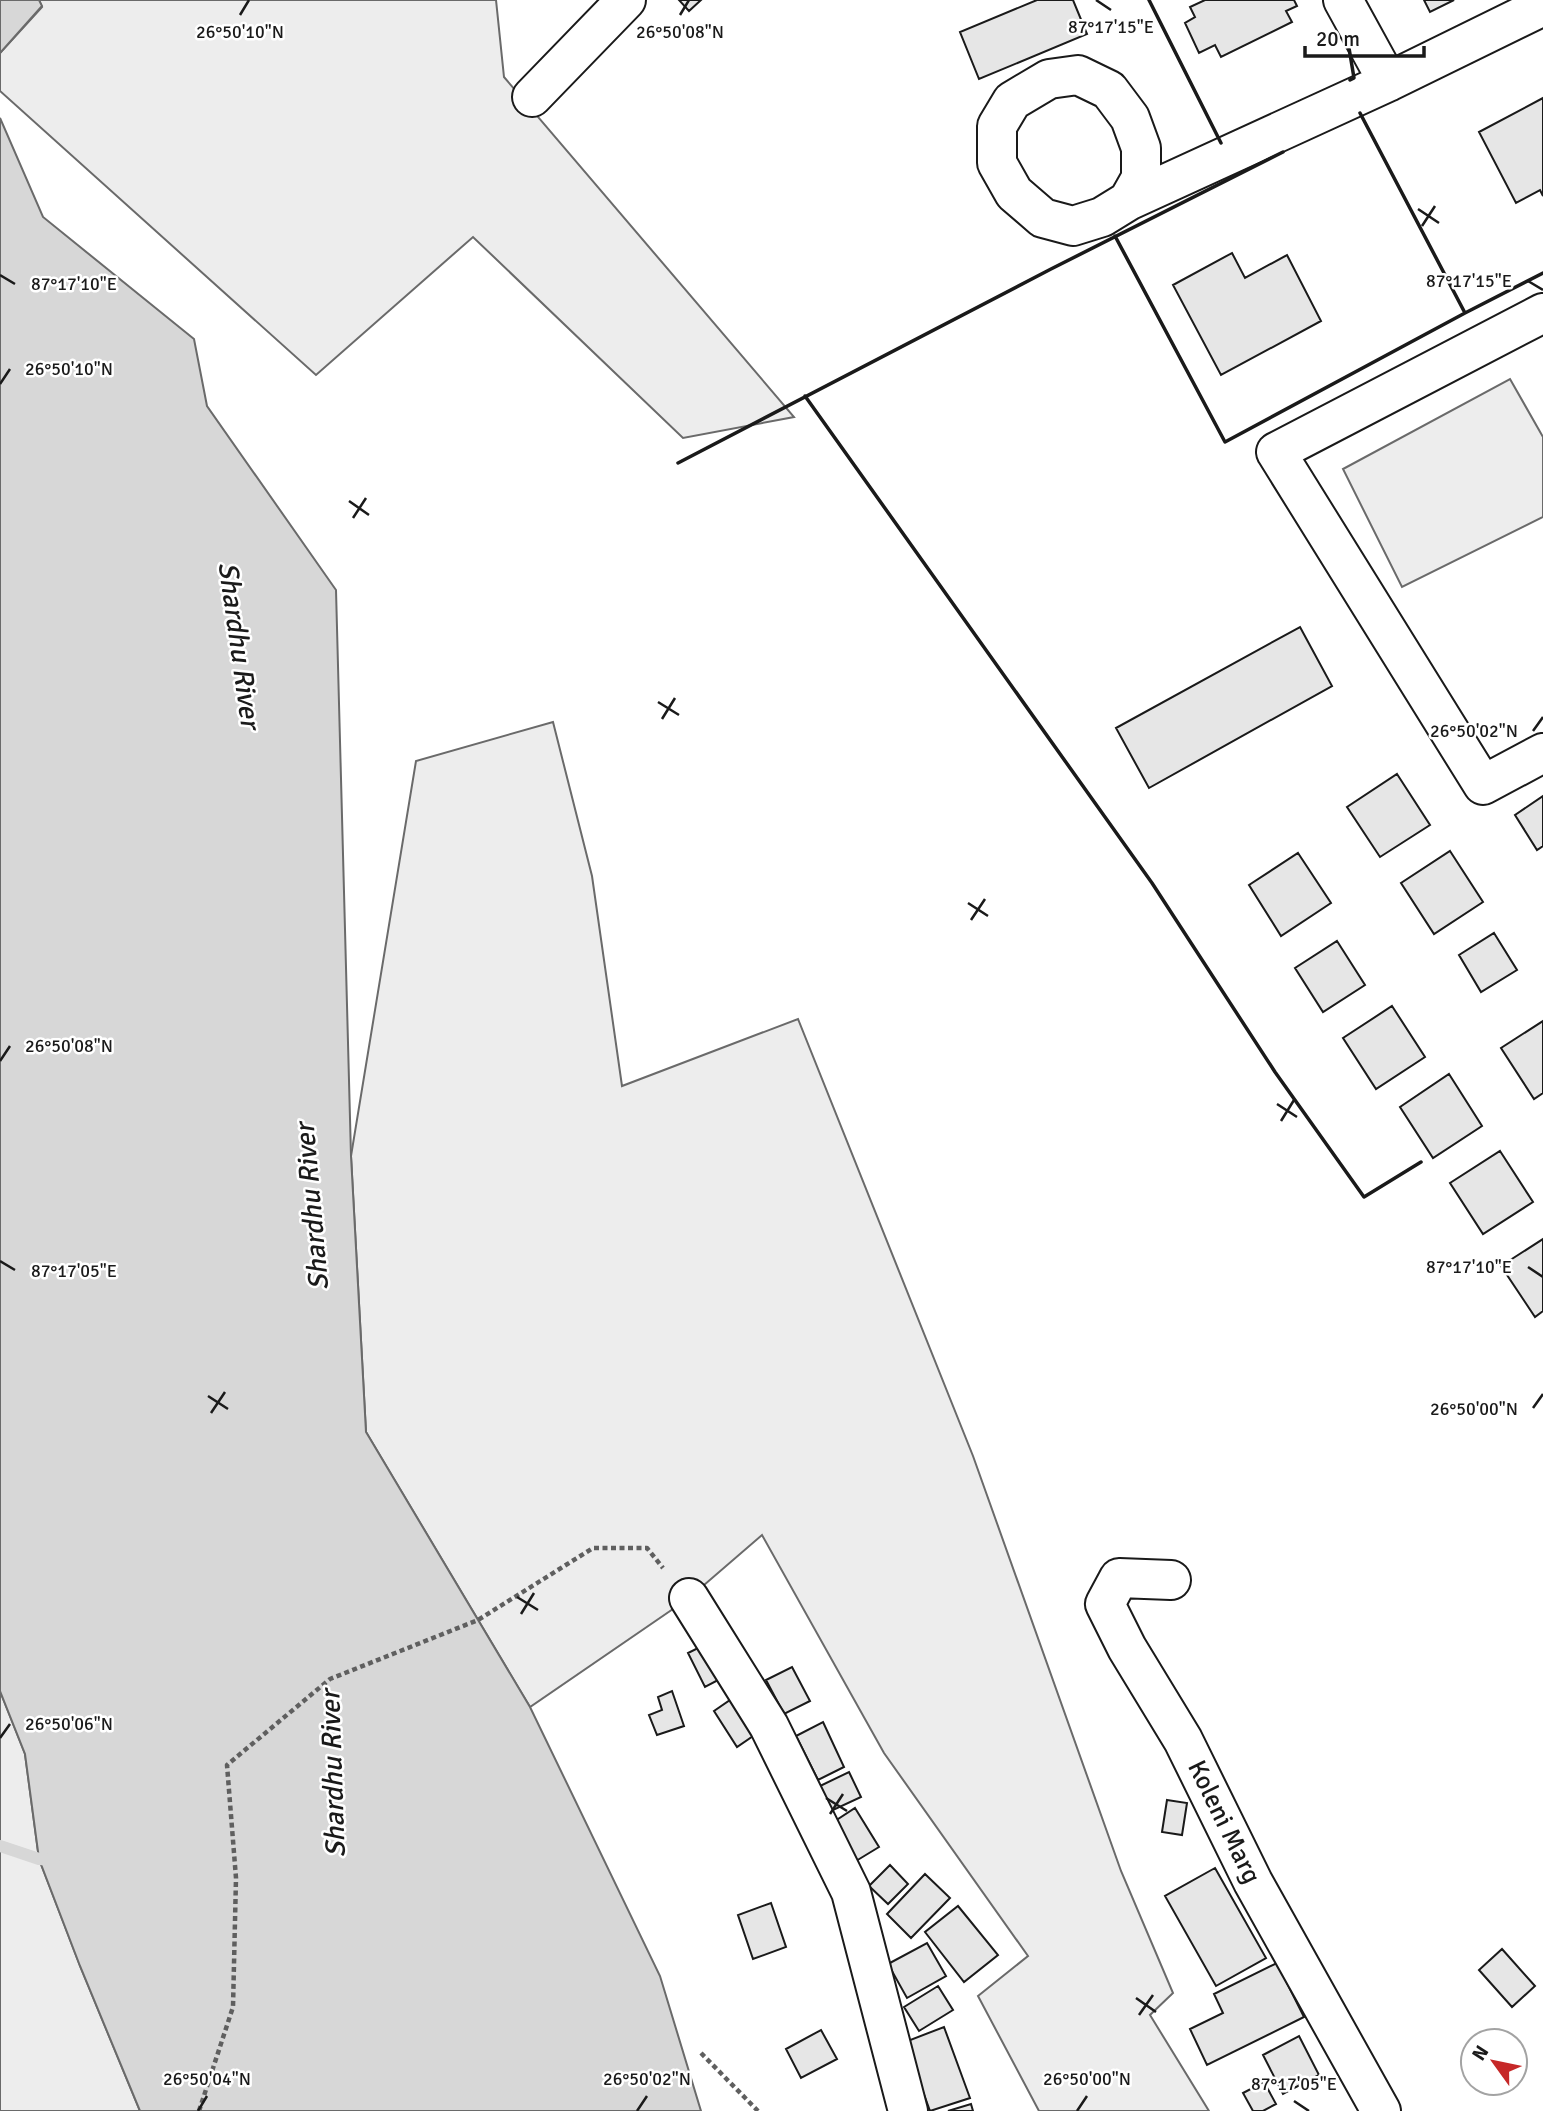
<svg xmlns="http://www.w3.org/2000/svg" width="1543" height="2111" font-family="Signika,sans-serif">
  <style>
    .green { fill: #ededed; stroke: #6a6a6a; stroke-width: 2 }
    .water { fill: #d7d7d7; stroke: #6a6a6a; stroke-width: 2 }
    .lines { fill: none; stroke-linecap: round; stroke-linejoin: round }
    .stream { stroke: #d7d7d7; stroke-width: 12 }
    .building { fill: #e6e6e6; stroke: #1a1a1a; stroke-width: 2 }
    .minor-casing { stroke: #1a1a1a; stroke-width: 42 }
    .path { stroke: #5f5f5f; stroke-width: 4.5; stroke-dasharray: 5 3.5; stroke-linecap: butt }
    .minor { stroke: #fff; stroke-width: 38 }
    .wall { stroke: #1a1a1a; stroke-width: 3.5 }
    .ticks { fill: none; stroke: #1a1a1a; stroke-width: 2.5 }
    .labels { text-anchor: middle; dominant-baseline: central; stroke-width: 5; stroke-linejoin: round; paint-order: stroke }
    .street-label { font-size: 26px; fill: #1a1a1a; stroke: #fff }
    .water-label { font-size: 28px; font-style: italic; fill: #1a1a1a; stroke: #fff }
    .ticks-label { font-size: 18px; text-anchor: middle; fill: #1a1a1a; stroke: #fff; stroke-width: 5; stroke-linejoin: round; paint-order: stroke }
  </style>
  <rect width="100%" height="100%" fill="#fff"/>
  <!-- green -->
  <path class="green" d="M39 0H496L504 77 794 417 683 438 473 237 316 375 0 91V53L42 7Z
    M1510 379 1543 437V517L1402 587 1343 469Z
    M553 722 592 876 622 1086 798 1019 973 1456 1121 1871 1173 1993 1150 2015 1209 2111H1039L978 1996 1028 1956 884 1753 762 1535 689 1598 530 1707 366 1432 351 1156 416 761Z
    M0 1691 25 1754 39 1859 80 1966 140 2111H0Z"/>
  <!-- water -->
  <path class="water" d="M0 0H39L42 6 0 53Z
    M0 118 43 217 194 339 207 406 336 590 351 1156 366 1432 530 1707 660 1976 701 2111H140L80 1966 39 1859 25 1754 0 1691Z"/>
  <g class="lines">
    <!-- stream -->
    <path class="stream" d="M0 1846 39 1859 54 1860"/>
  </g>
  <!-- building -->
  <path class="building" d="M679 0H701L689 11Z
    M1037 0H1073L1087 34 979 79 960 32Z
    M1205 0H1294L1297 6 1286 11 1292 22 1221 57 1215 45 1199 53 1185 23 1195 17 1190 7Z
    M1424 0H1454L1430 12Z
    M1543 98V196L1540 190 1516 203 1479 132Z
    M1232 253 1245 278 1287 255 1321 321 1221 375 1173 285Z
    M1300 627 1332 686 1149 788 1116 728Z
    M1397 774 1430 825 1380 857 1347 807Z
    M1543 796V846L1537 850 1515 815Z
    M1450 851 1483 902 1434 934 1401 883Z
    M1298 853 1331 903 1281 936 1249 885Z
    M1494 933 1517 970 1481 992 1459 955Z
    M1337 941 1365 985 1323 1012 1295 968Z
    M1392 1006 1425 1057 1376 1089 1343 1038Z
    M1543 1021V1093L1534 1099 1501 1048Z
    M1449 1074 1482 1126 1433 1158 1400 1107Z
    M1500 1151 1533 1202 1483 1234 1450 1183Z
    M1543 1239V1311L1535 1317 1501 1266Z
    M706 1644 722 1678 705 1687 688 1653Z
    M792 1667 810 1701 784 1714 766 1680Z
    M672 1691 684 1726 657 1735 649 1715 662 1710 658 1697Z
    M733 1698 756 1734 737 1747 714 1711Z
    M823 1722 844 1767 818 1780 796 1736Z
    M849 1772 861 1797 831 1811 820 1786Z
    M1167 1800 1187 1803 1182 1835 1162 1832Z
    M855 1808 879 1847 856 1861 832 1823Z
    M890 1865 908 1884 888 1904 869 1886Z
    M1215 1868 1266 1958 1216 1986 1165 1896Z
    M925 1874 950 1898 911 1938 887 1914Z
    M771 1903 786 1947 753 1959 738 1915Z
    M958 1906 998 1955 964 1982 925 1932Z
    M927 1943 946 1976 907 1998 888 1964Z
    M1502 1949 1535 1986 1512 2007 1479 1970Z
    M1277 1963 1304 2017 1207 2065 1190 2029 1223 2013 1214 1994Z
    M938 1986 953 2010 919 2031 904 2007Z
    M944 2027 970 2098 930 2111 905 2042Z
    M821 2030 837 2059 801 2078 786 2049Z
    M1299 2036 1319 2075 1283 2094 1263 2055Z
    M1264 2082 1276 2104 1263 2111H1253L1243 2093Z
    M971 2104 973 2111H948Z"/>
  <g class="lines">
    <defs>
      <path id="minor" d="M1343 0 1388 82
        M532 97 626 0
        M1128 201 1141 178V148L1130 118 1109 90 1078 75 1049 79 1012 101 997 126V163L1014 193 1043 218 1073 226 1102 217 1128 201 1388 82 1543 6
        M1543 313 1276 452 1483 785 1543 753
        M1171 1580 1119 1578 1105 1604 1127 1648 1183 1740 1253 1882 1381 2111
        M689 1598 769 1726 851 1892 908 2111"/>
    </defs>
    <!-- minor casing -->
    <use href="#minor" class="minor-casing"/>
    <!-- path -->
    <path class="path" d="M701 2053 758 2111
      M199 2111 233 2007 236 1878 227 1765 330 1679 478 1620 593 1548H647L663 1568"/>
    <!-- minor -->
    <use href="#minor" class="minor"/>
    <!-- wall -->
    <path class="wall" d="M1149 0 1221 143
      M1349 48 1354 78 1350 80
      M1360 113 1465 313 1543 273
      M1115 236 1225 442 1465 313
      M805 396 1152 883 1275 1072 1364 1197 1421 1162
      M678 463 1051 269 1283 152"/>
  </g>
  <!-- ticks -->
  <path class="ticks" d="M1096 0 1111 10M240 15 249 0M680 15 689 0M1418 209 1439 223M1422 226 1435 206M0 275 15 284M1528 281 1543 290M0 384 10 369M349 501 369 515M353 518 366 498M658 702 679 715M662 719 675 698M1533 731 1543 717M968 903 988 916M971 920 985 899M0 1061 10 1046M1277 1104 1297 1117M1281 1121 1294 1100M0 1261 15 1270M1528 1267 1543 1277M208 1396 228 1409M1533 1408 1543 1394M211 1413 225 1392M517 1597 538 1610M521 1614 534 1593M0 1738 10 1724M826 1798 847 1811M830 1814 843 1794M1136 1998 1156 2012M1139 2015 1153 1995M1294 2101 1309 2111M198 2111 207 2096M637 2111 647 2096M1077 2111 1087 2096"/>
  <g class="labels">
    <!-- street labels -->
    <g class="street-label">
      <text transform="translate(1224 1822) rotate(64)">Koleni Marg</text>
    </g>
    <!-- water labels -->
    <g class="water-label">
      <text transform="translate(239 645) rotate(82)">Shardhu River</text>
      <text transform="translate(312 1207) rotate(-95)">Shardhu River</text>
      <text transform="translate(333 1774) rotate(-92)">Shardhu River</text>
    </g>
  </g>
  <g class="ticks-label">
    <text x="1111" y="33">87°17'15"E</text>
    <text x="240" y="38">26°50'10"N</text>
    <text x="680" y="38">26°50'08"N</text>
    <text x="1469" y="287">87°17'15"E</text>
    <text x="74" y="290">87°17'10"E</text>
    <text x="69" y="375">26°50'10"N</text>
    <text x="1474" y="737">26°50'02"N</text>
    <text x="69" y="1052">26°50'08"N</text>
    <text x="1469" y="1273">87°17'10"E</text>
    <text x="74" y="1277">87°17'05"E</text>
    <text x="1474" y="1415">26°50'00"N</text>
    <text x="69" y="1730">26°50'06"N</text>
    <text x="207" y="2085">26°50'04"N</text>
    <text x="647" y="2085">26°50'02"N</text>
    <text x="1087" y="2085">26°50'00"N</text>
    <text x="1294" y="2090">87°17'05"E</text>
  </g>
  <!-- north arrow -->
  <g transform="translate(1494 2062) rotate(303)"><circle r="33" fill="#ffffff" stroke="#a3a3a3" stroke-width="2"/>
  <path d="M0-5L12 26L0 18L-12 26Z" fill="#c62828"/>
  <text y="-10" font-size="19" font-weight="bold" text-anchor="middle" fill="#1a1a1a">N</text>
  </g>
  <!-- scale -->
  <path d="M1305 46v10h119v-10" fill="none" stroke="#1a1a1a" stroke-width="3.5"/>
  <text x="1316" y="46" font-size="21" fill="#1a1a1a" stroke="#ffffff" stroke-width="5" paint-order="stroke">20 m</text>
</svg>
